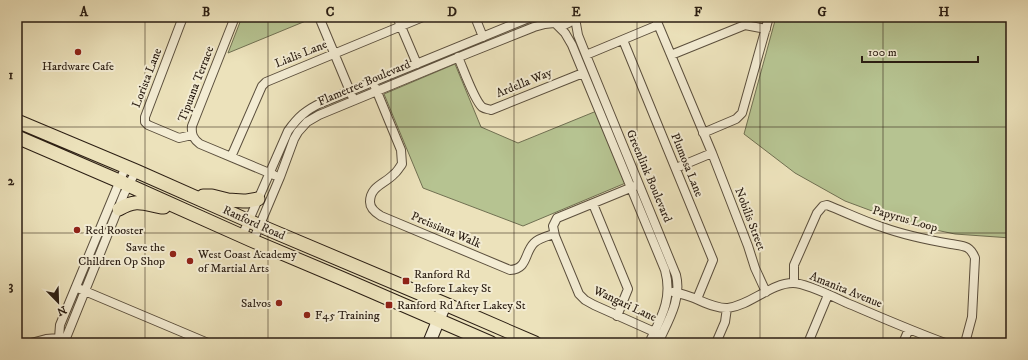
<svg xmlns="http://www.w3.org/2000/svg" width="1028" height="360" font-family="'IM FELL DW Pica',serif">
  <style>
    .green { fill: #b6c391; stroke: #707052 }
    .lines { fill: none; stroke-linecap: round; stroke-linejoin: round }
    .street-casing { stroke: #5b4f3d; stroke-width: 10 }
    .secondary-casing { stroke: #2b1e13; stroke-width: 14 }
    .primary-casing { stroke: #2b1e13; stroke-width: 15 }
    .street { stroke: #f3ecd3; stroke-width: 8 }
    .secondary { stroke: #f3ecd3; stroke-width: 12 }
    .primary { stroke: #ece2bb; stroke-width: 13 }
    .grid { fill: none; stroke: #2b1e13; stroke-width: 1; stroke-opacity: 0.55 }
    .poi-dot { fill: #8f2418; stroke: #f3ecd3; stroke-width: 1.5 }
    .labels { text-anchor: middle; dominant-baseline: central; stroke-width: 4; stroke-linejoin: round; paint-order: stroke }
    .street-label { font-size: 12px; fill: #2b1e13; stroke: #f3ecd3 }
    .poi-label { font-size: 12px; fill: #2b1e13; stroke: #f3ecd3; text-anchor: start }
    .neatline { fill: none; stroke: #2b1e13; stroke-width: 1.5 }
    .grid-label { font-size: 13px; text-anchor: middle; font-weight: bold; fill: #2b1e13 }
  </style>
  <rect width="100%" height="100%" fill="#ece2bb"/>
  <filter id="stains"><feTurbulence type="fractalNoise" baseFrequency=".005" numOctaves="4"/><feColorMatrix values="0 0 0 0 .2 0 0 0 0 .09 0 0 0 0 .02 0 0 0 .5 -.17"/></filter>
  <radialGradient id="worn" r=".72"><stop offset=".6" stop-color="#630" stop-opacity="0"/><stop offset="1" stop-color="#630" stop-opacity=".3"/></radialGradient>
  <!-- green -->
  <path class="green" d="M242 17H312L313 18 228 53Z
    M776 17H1011V238L955 234 907 224 845 201 795 173 744 134Z
    M455 64 481 127 518 143 599 110 628 182 523 226 423 188 384 94Z"/>
  <g class="lines">
    <defs>
      <path id="street" d="M183 17 145 117V122L148 125 179 138 192 135
        M235 17 192 126C191 134 193 139 200 144L274 175
        M319 17 352 96
        M397 17 417 64
        M475 17 483 37
        M549 17C556 28 568 27 575 17
        M655 17 712 153 748 246 755 268 766 292
        M575 18 578 35 586 55 676 275C682 299 668 321 658 343
        M557 25 565 33 572 45 665 270C673 299 661 318 649 343
        M623 40 713 260 697 299
        M586 55 658 25
        M671 55 745 25 766 29
        M458 57C463 68 474 100 482 107 485 109 488 109 491 110L583 73
        M375 87 401 150 402 164C399 168 397 172 394 174 385 184 370 186 370 202 370 209 376 213 381 216L510 270C528 269 524 253 534 243 539 238 548 236 554 234
        M703 133 736 119 742 113 769 17
        M231 157 262 86 266 82 423 17
        M676 168 712 153
        M635 186 557 218 553 226 555 236 579 294 585 300 594 305 659 334
        M593 204 628 289 617 316
        M242 236 288 131C298 117 306 110 321 103L531 17
        M253 241 280 177 294 139 298 132 307 122 319 115 469 53 534 27 545 24 554 23
        M794 283V265L817 213 823 206 827 205C845 212 863 221 882 227 904 235 928 240 951 244 963 246 970 245 975 258L972 317 965 343
        M80 289 208 343
        M673 292C679 293 685 295 691 297 702 301 716 309 728 308 751 305 771 283 793 283 806 283 834 297 847 303 880 317 912 331 945 343
        M31 343 46 339 59 338
        M61 343 59 338 60 325 126 166
        M64 343 124 194 136 171
        M716 343 725 322 727 308
        M808 343 828 295
        M903 343 909 329"/>
      <path id="secondary" d="M429 343 445 304"/>
      <path id="primary" d="M17 121 136 171 258 225 445 304 535 343
        M17 137 119 181 251 240 341 278 491 343
        M203 196H212L228 200 243 201H247L258 199
        M119 209C136 199 142 203 161 207H164"/>
    </defs>
    <!-- street casing -->
    <use href="#street" class="street-casing"/>
    <!-- secondary casing -->
    <use href="#secondary" class="secondary-casing"/>
    <!-- primary casing -->
    <use href="#primary" class="primary-casing"/>
    <!-- street -->
    <use href="#street" class="street"/>
    <!-- secondary -->
    <use href="#secondary" class="secondary"/>
    <!-- primary -->
    <use href="#primary" class="primary"/>
  </g>
  <!-- grid -->
  <path class="grid" d="M145 17V343M268 17V343M391 17V343M514 17V343M637 17V343M760 17V343M883 17V343M17 127H1011M17 233H1011"/>
  <!-- markers -->
  <g class="poi-dot">
    <circle cx="78" cy="52" r="4"/>
    <circle cx="77" cy="230" r="4"/>
    <circle cx="173" cy="254" r="4"/>
    <circle cx="190" cy="261" r="4"/>
    <rect x="402" y="277" width="8" height="8" rx="2"/>
    <circle cx="279" cy="303" r="4"/>
    <rect x="385" y="301" width="8" height="8" rx="2"/>
    <circle cx="307" cy="315" r="4"/>
  </g>
  <g class="labels">
    <!-- street labels -->
    <g class="street-label">
      <text transform="translate(301 54) rotate(-22)">Lialis Lane</text>
      <text transform="translate(147 78) rotate(-69)">Lorista Lane</text>
      <text transform="translate(364 83) rotate(-23)">Flametree Boulevard</text>
      <text transform="translate(524 83) rotate(-22)">Ardella Way</text>
      <text transform="translate(196 84) rotate(-69)">Tipuana Terrace</text>
      <text transform="translate(687 165) rotate(68)">Plumosa Lane</text>
      <text transform="translate(649 176) rotate(67)">Greenlink Boulevard</text>
      <text transform="translate(750 219) rotate(69)">Nobilis Street</text>
      <text transform="translate(905 219) rotate(16)">Papyrus Loop</text>
      <text transform="translate(254 223) rotate(24)">Ranford Road</text>
      <text transform="translate(446 230) rotate(23)">Preissiana Walk</text>
      <text transform="translate(846 290) rotate(22)">Amanita Avenue</text>
      <text transform="translate(625 304) rotate(25)">Wangari Lane</text>
    </g>
    <!-- poi labels -->
    <g class="poi-label">
      <text x="78" y="66" text-anchor="middle">Hardware Cafe</text>
      <text x="85" y="230">Red Rooster</text>
      <text x="165" y="247" text-anchor="end">Save the<tspan x="165" dy="14">Children Op Shop</tspan></text>
      <text x="198" y="254">West Coast Academy<tspan x="198" dy="14">of Martial Arts</tspan></text>
      <text x="414" y="274">Ranford Rd<tspan x="414" dy="14">Before Lakey St</tspan></text>
      <text x="271" y="303" text-anchor="end">Salvos</text>
      <text x="397" y="305">Ranford Rd After Lakey St</text>
      <text x="315" y="315">F45 Training</text>
    </g>
  </g>
  <!-- margin -->
  <rect width="1028" height="360" fill="none" stroke="#ece2bb" stroke-width="44"/>
  <!-- north arrow -->
  <g transform="translate(58 302) rotate(157)" stroke="#f3ecd3" stroke-width="3" paint-order="stroke">
  <path d="M0-3L7 15L0 10L-7 15Z" fill="#2b1e13"/>
  <text y="-6" font-size="11" font-weight="bold" text-anchor="middle" fill="#2b1e13">N</text>
  </g>
  <!-- scale -->
  <path d="M862 56v6h116v-6" fill="none" stroke="#2b1e13" stroke-width="2"/>
  <text x="868" y="56" font-size="12" fill="#2b1e13" stroke="#f3ecd3" stroke-width="3" paint-order="stroke">100 m</text>
  <rect x="22" y="22" width="984" height="316" class="neatline"/>
  <g class="grid-label">
    <text x="84" y="16">A</text>
    <text x="206" y="16">B</text>
    <text x="330" y="16">C</text>
    <text x="452" y="16">D</text>
    <text x="576" y="16">E</text>
    <text x="698" y="16">F</text>
    <text x="822" y="16">G</text>
    <text x="944" y="16">H</text>
    <text x="11" y="79">1</text>
    <text x="11" y="185">2</text>
    <text x="11" y="290">3</text>
  </g>
  <rect width="100%" height="100%" filter="url(#stains)"/>
  <rect width="100%" height="100%" fill="url(#worn)"/>
</svg>
